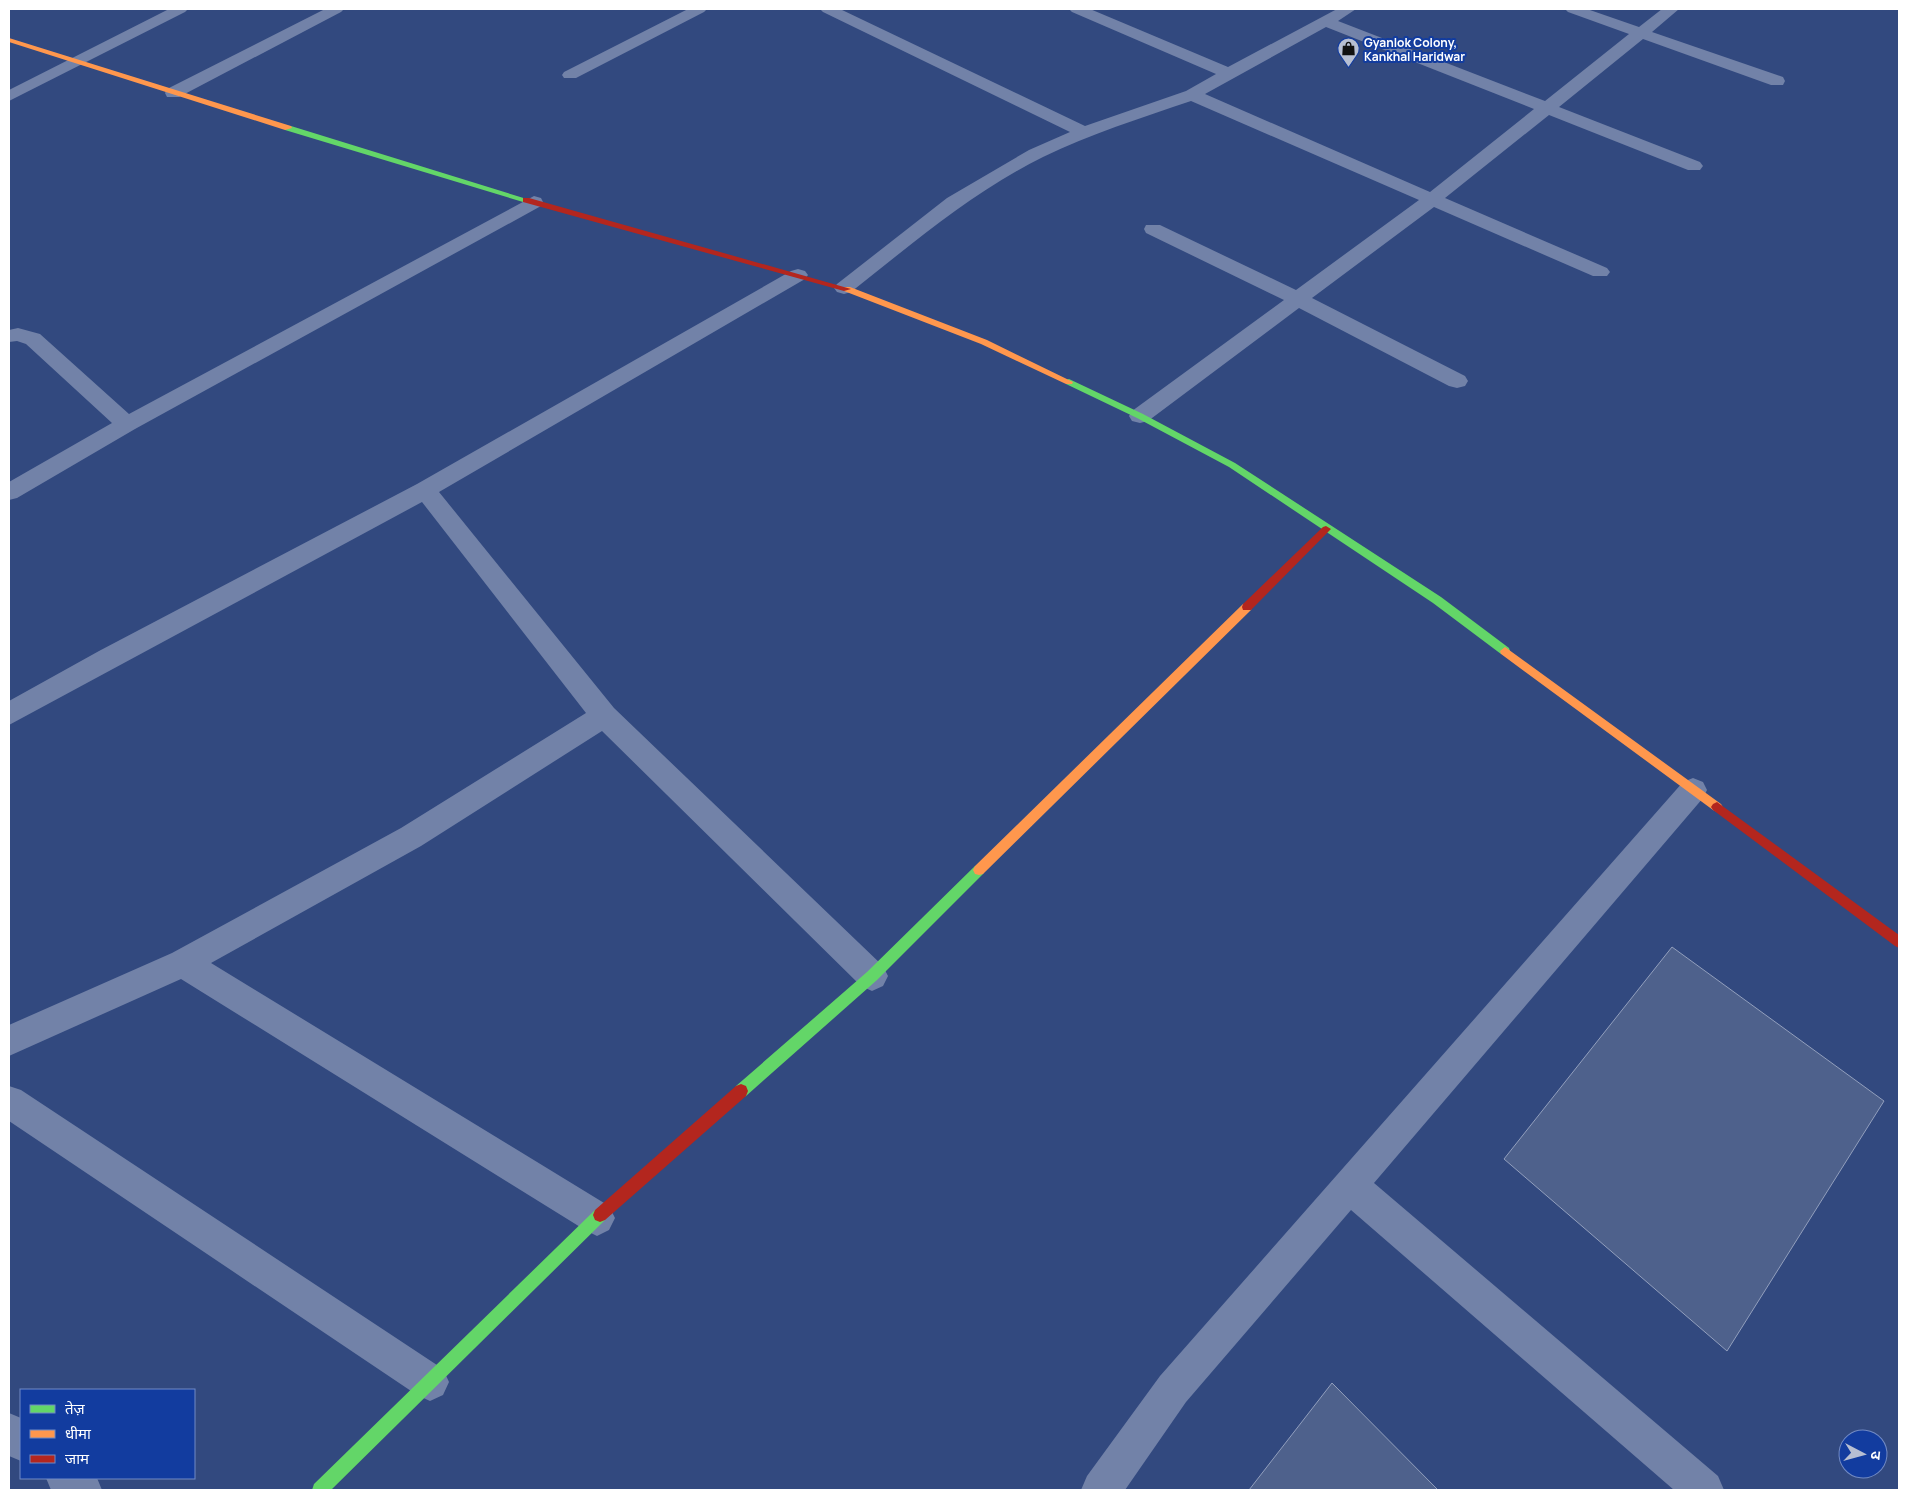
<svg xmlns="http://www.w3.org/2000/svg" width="1908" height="1499" font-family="Manrope,'Noto Sans Devanagari',sans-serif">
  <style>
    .building { fill: #4e618c; stroke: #929fbd }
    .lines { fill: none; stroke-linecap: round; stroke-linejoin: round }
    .street { fill: #7282a8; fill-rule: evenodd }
    .fast { fill: #63d668; fill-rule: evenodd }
    .slow { fill: #ff974d; fill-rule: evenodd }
    .jam { fill: #b3261e; fill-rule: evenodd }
    .labels { text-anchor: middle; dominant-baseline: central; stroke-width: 4; stroke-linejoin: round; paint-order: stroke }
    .far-poi-label { font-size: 12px; font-weight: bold; fill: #fff; stroke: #123c9f; text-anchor: start }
  </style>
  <rect width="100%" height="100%" fill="#32497f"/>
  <!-- building -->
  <path class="building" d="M1672 947 1884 1101 1727 1351 1504 1159Z
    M1332 1383 1438 1490H1249Z"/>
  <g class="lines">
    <!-- street -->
    <path class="street" d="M169 9H188L185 12 9 101V90Z
      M325 9H344L341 12 179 97H167L165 93 167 89Z
      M688 9H707L704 12 576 78H564L562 75 564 72Z
      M820 9H840L1085 126 1186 91 1216 74 1072 12 1069 9H1090L1228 67 1337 9H1356L1338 21 1545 101 1629 34 1568 12 1565 9H1587L1639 27 1662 9H1679L1652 32 1783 77 1785 81 1783 85H1771L1643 39 1559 107 1700 162 1703 166 1700 170H1688L1549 115 1445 198 1607 268 1610 272 1607 276H1593L1434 207 1312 298 1465 376 1468 381 1465 386 1457 388 1449 386 1299 308 1148 421 1140 423 1132 421 1129 416 1132 411 1284 300 1146 233 1144 229 1146 225H1160L1296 290 1419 200 1191 101C1141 118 1090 134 1043 157 972 192 912 244 851 292L844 294 837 292 834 288 837 284 947 198 1029 150 1070 132 823 12ZM1326 27 1534 109 1430 192 1205 94Z
      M534 196 541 198 543 202 541 206 135 429 17 498 9 500V482L112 423 26 344 17 341 9 342V330L18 328 40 334 129 414Z
      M798 269 805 271 808 275 805 279 439 492 614 708 883 966 888 976 883 986 872 991 861 986 602 731 421 846 211 963 609 1206 615 1218 609 1230 597 1236 585 1230 181 979 9 1056V1025L172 953 401 828 586 713 422 502 9 725V701L99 651 417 484 791 271Z
      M1693 778 1703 782 1707 790 1703 798 1374 1183 1718 1476 1724 1490H1674L1351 1210 1186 1402 1125 1490H1081L1087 1476 1160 1376 1683 782Z
      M9 1086 21 1090 443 1369 449 1382 443 1395 430 1401 417 1395 9 1121Z
      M9 1413 21 1418V1461L9 1456Z
      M46 1478H97L102 1490H51Z"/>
    <!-- fast -->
    <path class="fast" d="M285 126H291L530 200 523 202 285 130Z
      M1069 379 1143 414 1235 463 1441 597 1509 648 1510 651 1509 654H1501L1433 603 1229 467 1137 418 1066 384V380Z
      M979 865 983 866 985 870 983 874 877 980 746 1096 741 1098 736 1096 734 1091 736 1086 867 972 975 866Z
      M600 1208 605 1210 607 1215 605 1220 331 1490H312L314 1484 595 1210Z"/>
    <!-- slow -->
    <path class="slow" d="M9 38 291 126 292 128 285 130 9 42Z
      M844 287H850L987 340 1073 382 1072 384H1066L981 344 844 291Z
      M1247 603 1252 607 1251 610 983 874 979 875 975 874 973 870 975 866 1243 604Z
      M1505 647 1721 804 1723 807 1721 810 1717 812 1713 810 1501 654 1500 651Z"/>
    <!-- jam -->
    <path class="jam" d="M523 198H529L851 289 844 291 523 202Z
      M1326 526 1331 529 1329 531 1251 610H1243L1242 607 1243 604 1323 527Z
      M1717 802 1899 935V948L1895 946 1713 810 1711 807 1713 804Z
      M741 1084 746 1086 748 1091 746 1096 605 1220 600 1222 595 1220 593 1215 595 1210 736 1086Z"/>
  </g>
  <!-- icons -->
  <defs>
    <symbol id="shop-pin" viewBox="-11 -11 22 30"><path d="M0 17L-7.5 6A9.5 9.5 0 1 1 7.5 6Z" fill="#b7bfd2" stroke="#123c9f"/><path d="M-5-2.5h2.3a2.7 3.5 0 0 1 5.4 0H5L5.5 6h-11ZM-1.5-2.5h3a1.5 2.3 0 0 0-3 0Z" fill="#111"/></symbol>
  </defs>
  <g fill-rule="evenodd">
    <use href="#shop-pin" x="1336" y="36" width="25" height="34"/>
  </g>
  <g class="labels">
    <!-- far-poi labels -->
    <g class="far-poi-label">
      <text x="1364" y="42">Gyanlok Colony,<tspan x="1364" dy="14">Kankhal Haridwar</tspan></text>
    </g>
  </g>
  <!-- border -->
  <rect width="1908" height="1499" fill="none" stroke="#ffffff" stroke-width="20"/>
  <!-- legend -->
  <rect x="20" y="1389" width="175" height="90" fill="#123c9f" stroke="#718ac5"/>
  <rect x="30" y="1405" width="25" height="8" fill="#63d668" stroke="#718ac5"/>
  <text x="65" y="1414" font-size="15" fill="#ffffff">तेज़</text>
  <rect x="30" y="1430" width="25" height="8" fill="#ff974d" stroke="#718ac5"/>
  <text x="65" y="1439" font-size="15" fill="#ffffff">धीमा</text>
  <rect x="30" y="1455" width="25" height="8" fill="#b3261e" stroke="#718ac5"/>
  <text x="65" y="1464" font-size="15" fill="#ffffff">जाम</text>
  <!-- north arrow -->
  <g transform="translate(1863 1454) rotate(96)"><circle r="24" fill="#123c9f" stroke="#718ac5"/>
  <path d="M0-4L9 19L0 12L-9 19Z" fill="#b7bfd2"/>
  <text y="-8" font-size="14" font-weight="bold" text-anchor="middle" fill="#ffffff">उ</text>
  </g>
</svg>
